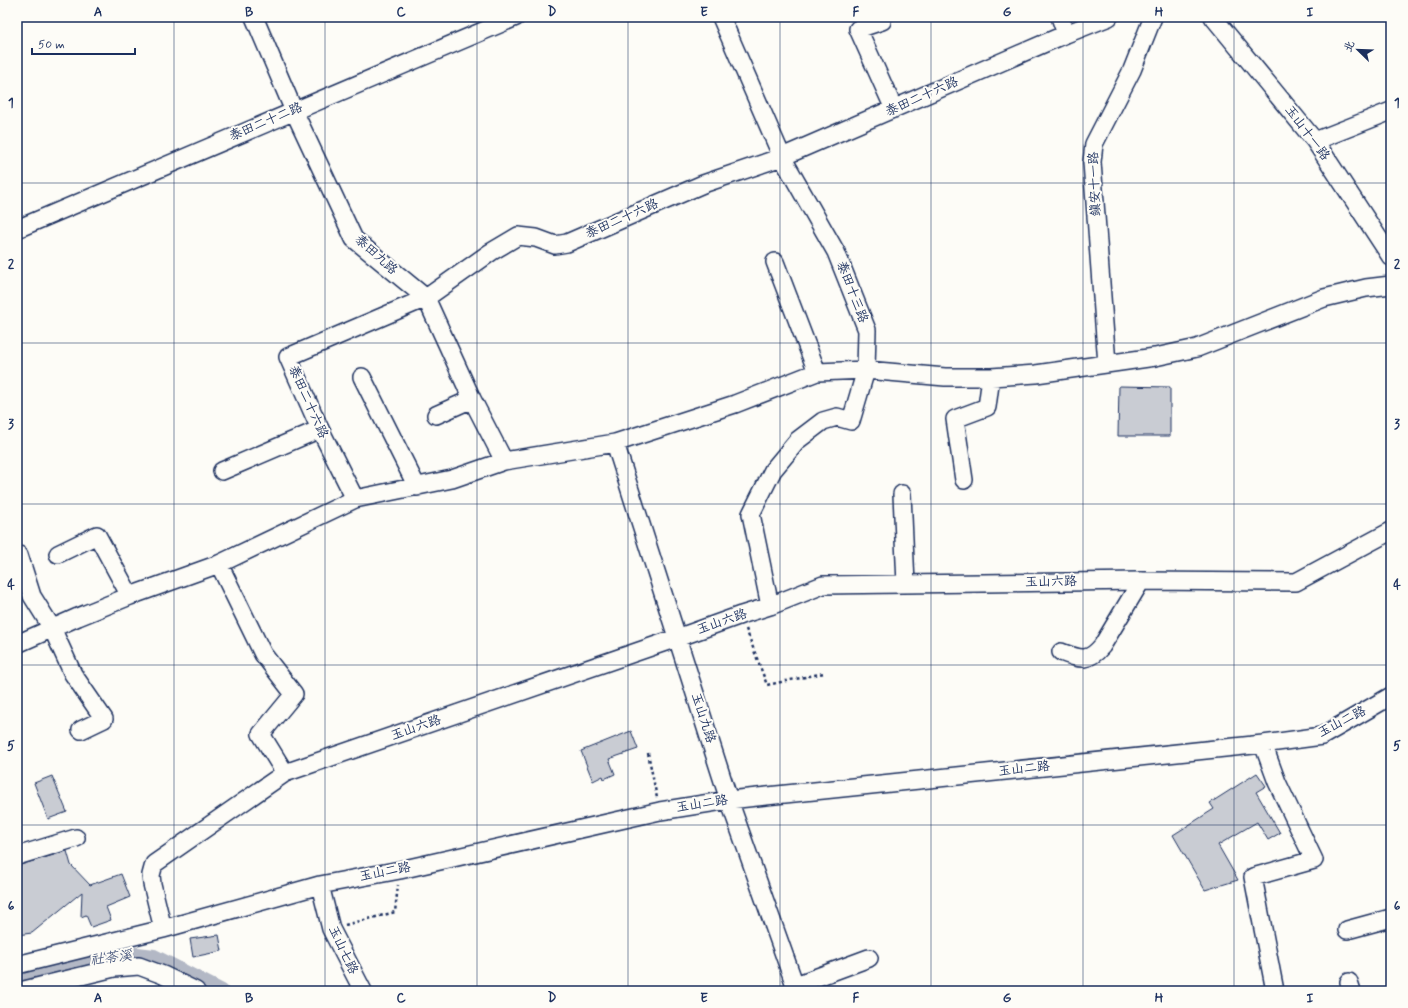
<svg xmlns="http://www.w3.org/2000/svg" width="1408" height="1008" font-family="Mynerve,'LXGW WenKai TC',sans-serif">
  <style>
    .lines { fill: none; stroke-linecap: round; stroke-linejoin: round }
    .canal { stroke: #b3b8c5; stroke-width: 14 }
    .building { fill: #c9ccd3; stroke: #1b2f5e }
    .minor-casing { stroke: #1b2f5e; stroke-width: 20 }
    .path { stroke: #1b2f5e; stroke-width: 2.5; stroke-dasharray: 3 3; stroke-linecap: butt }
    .minor { stroke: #fdfcf7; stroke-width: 17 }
    .grid { fill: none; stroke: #1b2f5e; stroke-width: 1; stroke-opacity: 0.55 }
    .labels { text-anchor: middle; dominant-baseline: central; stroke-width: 4; stroke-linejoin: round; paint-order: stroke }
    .street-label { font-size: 13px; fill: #1b2f5e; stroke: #fdfcf7 }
    .water-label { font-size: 14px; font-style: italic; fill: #49587d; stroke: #fdfcf7 }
    .neatline { fill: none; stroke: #1b2f5e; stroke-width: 1.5 }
    .grid-label { font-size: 13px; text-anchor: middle; font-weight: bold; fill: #1b2f5e }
  </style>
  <rect width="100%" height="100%" fill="#fdfcf7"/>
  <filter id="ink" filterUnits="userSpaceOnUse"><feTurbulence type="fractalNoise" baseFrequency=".025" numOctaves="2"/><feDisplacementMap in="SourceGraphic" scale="8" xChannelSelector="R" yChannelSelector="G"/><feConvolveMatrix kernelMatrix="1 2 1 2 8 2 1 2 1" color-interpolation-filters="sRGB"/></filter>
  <g filter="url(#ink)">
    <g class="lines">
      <!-- canal -->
      <path class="canal" d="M17 979 96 958 129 953 154 956 222 991"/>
    </g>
    <!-- building -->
    <path class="building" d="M1119 386 1170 387V436H1118Z
      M631 731 638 749 609 759 615 774 604 779 603 776 593 781 581 751Z
      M1257 773 1266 786 1256 792 1280 833 1268 840 1257 822 1218 845 1238 880 1205 890 1173 835 1214 809 1210 803Z
      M52 776 67 812 48 819 34 783Z
      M67 851 71 865 90 885 121 874 130 897 106 907 111 920 91 927 86 915 81 917 82 892 32 933 17 935V866Z
      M219 935 222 951 193 957 190 939Z"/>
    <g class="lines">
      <defs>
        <path id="minor" d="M254 17 294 111 354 239 426 298 472 399 504 461
          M721 17 782 157 836 252 867 330 866 370 851 421 837 417 823 421 798 440 773 470 751 514 770 606
          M882 17V21L858 29 894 109
          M1060 17 1066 34
          M1213 17 1315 141 1391 257
          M1315 141 1391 111
          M17 229 516 17
          M775 262 817 372
          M1107 364 1092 162 1094 144 1132 70 1153 17
          M362 377 417 487
          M436 415 472 399
          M615 443 729 800 797 991
          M222 471 320 429
          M964 480 955 419 987 407 991 377
          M902 494 906 584
          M355 499 320 429 288 357 426 298 491 252 518 236 536 238 555 245 567 243 703 184 782 157 1066 34 1109 17
          M58 554 97 535 130 596
          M17 556 19 555 32 596 52 628 73 674 104 719 81 730
          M219 564 263 654 294 694 261 734 285 773
          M17 644 78 617 130 596 219 564 355 499 452 479 504 461 615 443 735 404 817 372 866 370 945 377H991L1036 374 1155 357 1197 348 1324 298 1366 288 1391 285
          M1061 652C1080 659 1088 663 1102 646L1141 581
          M1263 744 1277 782 1314 860 1253 877 1275 991
          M17 856 76 838
          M320 885 331 929 363 991
          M163 929 152 884 151 875 154 864 285 773 677 638 741 615 770 606 823 585 1141 581 1296 582 1391 531
          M1347 930 1391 918
          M17 965 163 929 320 885 400 870 660 811 729 800 1263 744 1322 736 1391 696
          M1349 982 1352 991
          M796 985 869 958
          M20 991 114 968 139 966 163 975 196 991"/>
      </defs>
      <!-- minor casing -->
      <use href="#minor" class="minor-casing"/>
      <!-- path -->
      <path class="path" d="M746 629 767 685 824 673
        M648 753 657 798
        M345 925 395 912 398 885"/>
      <!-- minor -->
      <use href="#minor" class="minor"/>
    </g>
  </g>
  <!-- grid -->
  <path class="grid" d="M174 17V991M325 17V991M477 17V991M628 17V991M780 17V991M931 17V991M1083 17V991M1234 17V991M17 183H1391M17 343H1391M17 504H1391M17 665H1391M17 825H1391"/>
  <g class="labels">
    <!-- street labels -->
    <g class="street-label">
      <text transform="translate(922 97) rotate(-24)">泰田二十六路</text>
      <text transform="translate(266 122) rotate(-23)">泰田二十二路</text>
      <text transform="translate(1307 133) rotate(53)">玉山十一路</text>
      <text transform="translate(1095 184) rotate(-92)">鎮安十一路</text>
      <text transform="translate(622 219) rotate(-24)">泰田二十六路</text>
      <text transform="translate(376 255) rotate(42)">泰田九路</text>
      <text transform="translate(852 292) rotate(69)">泰田十三路</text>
      <text transform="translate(308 402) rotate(66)">泰田二十六路</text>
      <text transform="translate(1051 582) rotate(-1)">玉山六路</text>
      <text transform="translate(722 622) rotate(-19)">玉山六路</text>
      <text transform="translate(703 718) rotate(72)">玉山九路</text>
      <text transform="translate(1342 722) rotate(-27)">玉山二路</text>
      <text transform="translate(416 728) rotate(-19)">玉山六路</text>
      <text transform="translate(1024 769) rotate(-6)">玉山二路</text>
      <text transform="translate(702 804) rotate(-9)">玉山二路</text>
      <text transform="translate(385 872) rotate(-11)">玉山二路</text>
      <text transform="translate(343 950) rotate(65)">玉山七路</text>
    </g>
    <!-- water labels -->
    <g class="water-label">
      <text transform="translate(111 958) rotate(-7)">社苓溪</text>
    </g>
  </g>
  <!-- margin -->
  <rect width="1408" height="1008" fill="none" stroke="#fdfcf7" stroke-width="44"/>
  <!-- north arrow -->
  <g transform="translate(1358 50) rotate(293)" stroke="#fdfcf7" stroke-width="3" paint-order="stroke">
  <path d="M0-3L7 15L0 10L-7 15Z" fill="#1b2f5e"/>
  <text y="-6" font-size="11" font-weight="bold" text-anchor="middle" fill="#1b2f5e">北</text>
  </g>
  <!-- scale -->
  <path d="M32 48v6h103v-6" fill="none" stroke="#1b2f5e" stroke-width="2"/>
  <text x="38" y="48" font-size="12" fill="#1b2f5e" stroke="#fdfcf7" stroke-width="3" paint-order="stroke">50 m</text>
  <rect x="22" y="22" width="1364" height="964" class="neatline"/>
  <g class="grid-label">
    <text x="98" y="16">A</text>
    <text x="249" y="16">B</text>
    <text x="401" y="16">C</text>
    <text x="552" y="16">D</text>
    <text x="704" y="16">E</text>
    <text x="856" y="16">F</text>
    <text x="1007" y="16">G</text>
    <text x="1159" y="16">H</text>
    <text x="1310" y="16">I</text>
    <text x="11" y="107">1</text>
    <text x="1397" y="107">1</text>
    <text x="11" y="268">2</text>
    <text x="1397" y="268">2</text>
    <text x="11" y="428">3</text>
    <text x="1397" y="428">3</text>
    <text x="11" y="589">4</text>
    <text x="1397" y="589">4</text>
    <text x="11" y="750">5</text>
    <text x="1397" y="750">5</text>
    <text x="11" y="910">6</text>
    <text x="1397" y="910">6</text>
    <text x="98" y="1002">A</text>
    <text x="249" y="1002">B</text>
    <text x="401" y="1002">C</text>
    <text x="552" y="1002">D</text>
    <text x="704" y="1002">E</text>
    <text x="856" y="1002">F</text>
    <text x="1007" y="1002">G</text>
    <text x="1159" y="1002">H</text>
    <text x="1310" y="1002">I</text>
  </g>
</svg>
